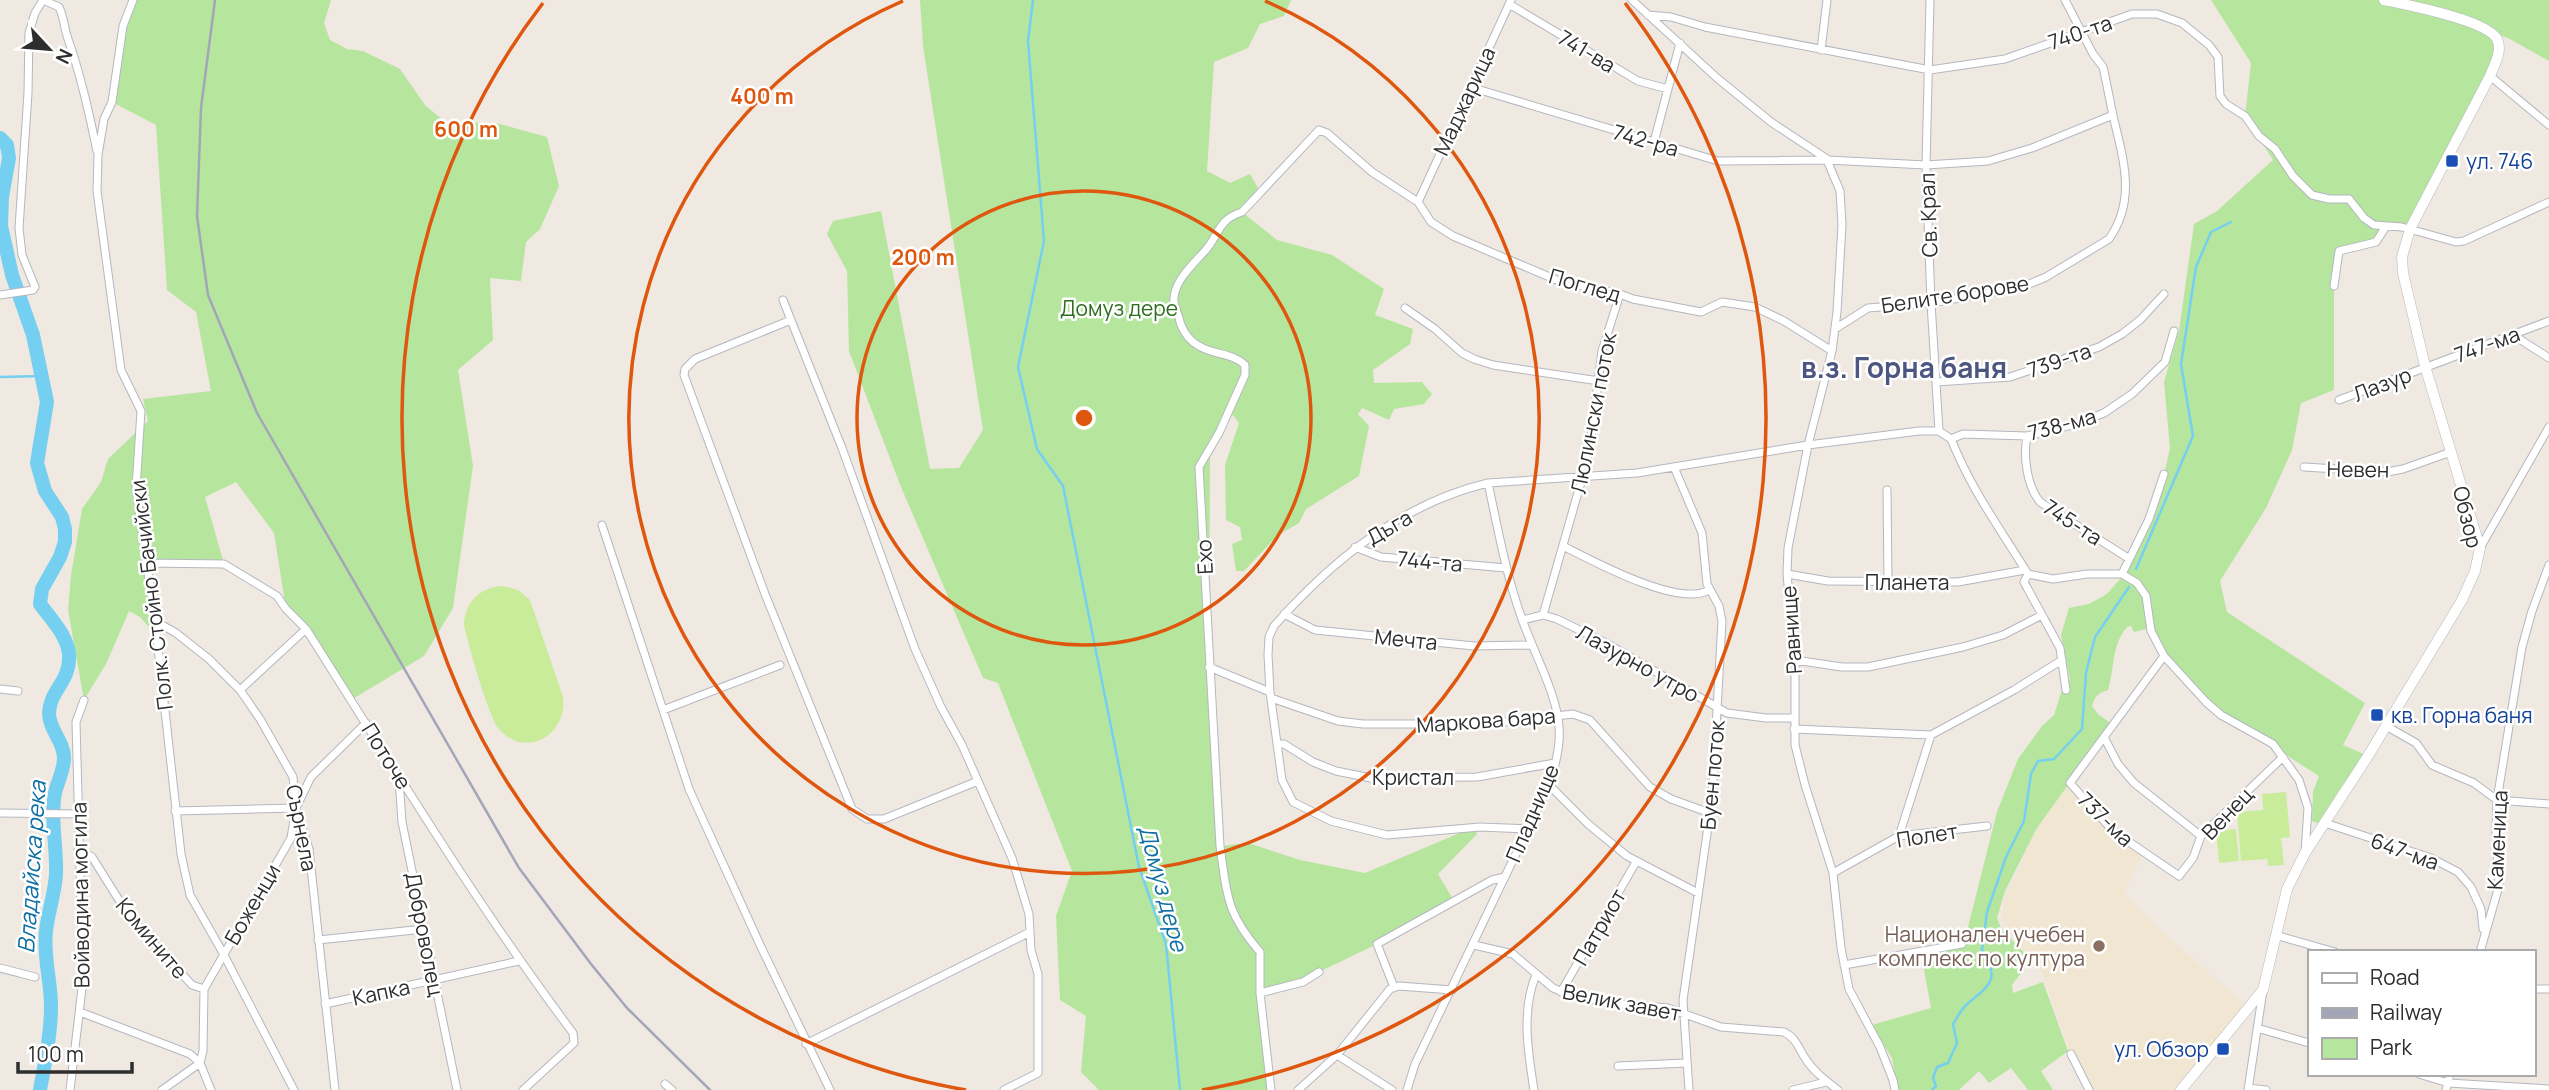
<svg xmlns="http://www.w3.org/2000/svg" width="2549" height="1090" font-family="Manrope,sans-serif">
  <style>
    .education { fill: #f0e6d1 }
    .green { fill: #b6e59e }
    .pitch { fill: #c9ec9a }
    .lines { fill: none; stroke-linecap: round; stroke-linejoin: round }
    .stream { stroke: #75cff0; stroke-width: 2.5 }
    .river { stroke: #75cff0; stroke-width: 14 }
    .street-casing { stroke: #b4b7c1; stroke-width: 9 }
    .secondary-casing { stroke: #b4b7c1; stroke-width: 11 }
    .street { stroke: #fff; stroke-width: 7 }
    .secondary { stroke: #fff; stroke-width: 10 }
    .rail { stroke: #a3a6b8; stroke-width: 2.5 }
    .ring { fill: none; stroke: #df570e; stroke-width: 3.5 }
    .transit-dot { fill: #1a4fb4; stroke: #fff; stroke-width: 2.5 }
    .education-dot { fill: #8d6e63; stroke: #fff; stroke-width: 2.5 }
    .labels { text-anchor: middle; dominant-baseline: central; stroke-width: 5; stroke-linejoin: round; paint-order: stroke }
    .street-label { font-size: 21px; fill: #2e2e2e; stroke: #fff }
    .transit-label { font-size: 21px; fill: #164399; stroke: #fff; text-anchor: start }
    .park-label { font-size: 21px; fill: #2c6e1b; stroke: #fff }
    .education-label { font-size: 21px; fill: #785e54; stroke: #fff; text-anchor: end }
    .water-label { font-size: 23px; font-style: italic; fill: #0d6fa3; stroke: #fff }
    .district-label { font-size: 28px; font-weight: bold; fill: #4d5680; stroke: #fff }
    .centre { fill: #df570e; stroke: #fff; stroke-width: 3.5 }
    .ring-label { font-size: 21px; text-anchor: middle; font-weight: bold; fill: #df570e; stroke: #fff; stroke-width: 5; stroke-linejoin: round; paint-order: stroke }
  </style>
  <rect width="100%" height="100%" fill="#efe9e1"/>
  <!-- education -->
  <path class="education" d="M2070 783 2113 831 2144 853 2124 891 2144 915 2246 1006 2177 1090H2090L2071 1054 2041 970 2005 929 2001 918 2005 897 2037 829Z"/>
  <!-- green -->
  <path class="green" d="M133 0H331L324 23 330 40 347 49 363 51 400 69 425 105 445 122 496 123 547 137 559 186 540 229 526 242 521 281 490 278 493 340 458 370 473 466 453 608 424 656 351 700 306 629 286 609 274 533 236 482 205 497 224 564H147L157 636 140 617 129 611 106 664 84 700 68 610 71 575 82 509 101 482 108 459 148 421 143 399 211 391 196 312 167 290 156 125 112 102 123 26Z
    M920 0H1291L1284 16 1260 24 1248 48 1214 62 1207 171 1230 183 1250 174 1258 188 1242 212 1277 240 1332 255 1384 289 1375 315 1413 329 1410 344 1373 370 1374 383 1422 382 1432 394 1424 404 1394 409 1389 420 1362 408 1358 414 1369 426 1359 476 1306 509 1299 523 1278 535 1244 571H1236L1232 544 1242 540 1240 527 1226 520 1225 465 1239 423 1233 415 1215 430 1210 455 1209 667 1221 846 1248 843 1300 860 1365 873 1474 827 1477 834 1438 874 1454 901 1377 944 1319 972 1303 982 1260 993 1271 1090H1099L1081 1072 1086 1016 1060 1000 1056 916 1072 871 998 683 983 678 901 487 849 351 847 271 827 234 833 221 881 211 930 469 959 468 983 430 923 46Z
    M2211 0H2549V61L2508 38 2493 33 2498 42V56L2410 229 2386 228 2376 242 2339 251 2334 286V390L2301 403 2292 450 2266 508 2220 581 2227 612 2365 703 2343 745 2368 756 2341 787 2318 823 2312 821 2313 792 2319 776 2286 755 2276 741 2217 711 2164 656 2151 628 2134 632 2131 626 2127 627C2111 646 2115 668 2108 690 2098 693 2095 696 2092 706L2098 714 2112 724 2037 828 2005 891 1997 918 2001 928 2031 960 2012 985 2013 993 2043 982 2068 1051 2041 1071 2053 1090H2028L2011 1068 1989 1083 1979 1071 1959 1090H1898L1892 1058 1872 1025 1931 1008 1921 954 1963 947 1997 812 2018 759 2042 726 2054 715 2062 690 2070 680 2061 635 2069 608 2089 604 2107 594 2121 578C2136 583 2142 594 2147 606 2145 589 2136 583 2122 574L2149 519 2163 480 2170 448 2164 382 2179 331 2194 224 2217 211 2273 160 2245 116 2251 63Z"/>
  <!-- pitch -->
  <path class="pitch" d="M503 586 518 590 530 600 563 697C568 734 526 760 499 729 489 718 468 644 464 625 465 602 480 587 503 586Z
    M2286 792 2290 837 2281 838 2284 865 2268 866 2267 859 2241 861 2237 812 2263 810 2262 794Z
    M2236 829 2239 861 2219 863 2216 831Z"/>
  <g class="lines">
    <!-- stream -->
    <path class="stream" d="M1033 0 1028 41 1044 241 1018 367 1037 449 1063 486 1139 867 1166 944 1180 1090
      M0 377 43 376
      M2136 569 2193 436 2181 364 2196 267 2211 232 2231 222
      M1932 1090 1936 1086 1933 1078 1937 1067 1948 1063 1957 1043 1953 1024C1957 1018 1961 1010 1966 1005 1988 986 2002 981 1982 950L1987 912 2006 857 2024 821 2031 774 2038 761 2054 759 2082 729 2086 673 2095 637 2129 587"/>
    <!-- river -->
    <path class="river" d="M0 138 7 145 9 158 2 197 1 226 12 275 33 335 47 402 37 463 45 491 62 517 65 529V542L60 557 42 589 40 604C51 619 67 635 69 654 71 682 50 689 49 713 49 730 64 741 64 758 64 773 55 785 54 799 51 823 57 849 56 874 55 893 48 912 46 931 43 956 51 981 51 1006 51 1034 45 1062 40 1090"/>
    <defs>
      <path id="street" d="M43 0 59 7C64 17 64 28 68 39 81 76 89 113 97 151
        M133 0 123 26 112 102 104 119 98 155 97 191 121 370 141 411 136 488 155 621 181 854 190 895 223 953 294 1090
        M1632 0 1717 78 1771 122 1827 159
        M1930 0 1926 165 1931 303 1939 431
        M1509 4 1638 81 1668 89
        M1648 15 1671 17 1705 27 1930 70 2005 59 2132 14H2157L2182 23 2209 45 2218 57 2220 96 2226 104 2245 116 2259 136 2275 149 2293 176 2312 195 2329 199H2349L2364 218 2374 225 2402 227 2456 242 2464 241 2549 202
        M1821 50 1827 0
        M2490 76 2549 125
        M1470 87 1718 161 1827 160 1926 165 1988 161 2032 148 2113 115
        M1654 142 1680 43
        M1827 160 1840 191 1842 225 1837 312 1832 351 1808 445 1788 548 1787 574 1795 660V745L1805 785 1833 873 1841 948 1849 989 1880 1047 1893 1080 1895 1090
        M1418 202 1511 0
        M2334 286 2339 251 2376 242 2385 228
        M0 295 33 290 35 287 22 255 19 228 28 93 29 33 35 13 43 0
        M783 300 842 448 915 649 941 707 962 745 1012 858 1029 914 1031 950 1038 974V1073L1004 1090
        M1405 308 1435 329 1462 353 1474 359 1493 365 1599 381
        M791 320 695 359 685 369 684 375 765 594 852 809 867 819H884L978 781
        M1835 329 1868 308 1931 303 2022 287 2046 277 2109 239C2136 201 2124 161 2114 120 2110 102 2107 84 2103 67L2093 54 2065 0
        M2513 335 2549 358
        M1936 382 2010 377 2099 347 2122 334 2140 320 2164 294
        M2339 400 2549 321
        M2027 436C2023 457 2027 486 2040 502L2128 558
        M1951 439C1972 491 1999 527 2028 574L2053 579 2087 574H2122L2137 583 2146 596 2151 631 2164 656 2206 702 2221 715 2273 744 2299 780 2308 808 2305 853
        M1951 439 1963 434 2027 436 2076 424 2104 413 2132 394 2165 362 2174 331
        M1674 467 1702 533 1707 584 1719 606 1722 621 1712 799 1683 1000 1689 1090
        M2304 467 2387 472 2403 469 2451 452
        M1887 490 1888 582
        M602 525 689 789 761 947 830 1090
        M1563 546C1593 561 1679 608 1709 590
        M1355 547 1381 557 1506 568
        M2480 548 2549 427
        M147 563 224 564 277 596 286 609 306 629C393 766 476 904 573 1033L574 1043 523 1090
        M1787 574 1828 581 1958 582 2025 570
        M2028 574 2024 582 2060 648 2066 690
        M2122 574 2149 519 2164 474
        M1284 614 1315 630 1474 646 1532 645
        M1543 615 1583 475 1590 446 1602 351 1620 294
        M1522 620 1543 615 1557 619 1606 643 1727 713 1766 718H1794
        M155 621 176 633 209 659 240 690 260 719 293 777 296 808 309 849 335 1090
        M2164 656 2070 783 2113 831 2179 876 2193 858 2201 836 2283 757
        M1795 660 1842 667H1868L1963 647 2003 635 2042 615
        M1209 667 1270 692
        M0 689 18 691
        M240 690 306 629
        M1271 698 1338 721 1363 724H1488L1573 714 1590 720 1650 787 1671 799 1710 813
        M663 710 780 665
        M2386 726 2416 743 2432 765 2474 783 2497 800 2549 804
        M1794 729 1931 735 2014 690 2062 660
        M2104 737 2118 764 2134 783 2201 836
        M1277 744H1284L1313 762 1336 771 1371 778 1477 777 1555 763
        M399 779 402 822 457 1090
        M1549 785 1588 824 1627 856 1698 893
        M175 811 296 808
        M0 813 79 814
        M2325 823 2431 858 2458 872 2471 887 2481 909 2483 929
        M1529 829 1480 827 1387 835 1331 821 1293 802 1282 780 1270 692 1268 655 1269 637 1274 626C1331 561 1403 503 1488 483L1637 473 1808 445 1919 431H1939L1951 439
        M1899 836 1931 735
        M78 850 92 857 129 916 192 985 204 989
        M1833 873 1899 836 1987 826
        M2275 935 2335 952
        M318 940 424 929
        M1474 945 1513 954 1553 988 1573 996 1610 1003 1668 1008 1721 1027 1784 1032C1796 1038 1798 1047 1805 1058 1813 1071 1826 1081 1838 1090
        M2480 952 2499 886 2496 832 2497 800 2522 647 2532 611 2549 565
        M1844 965 1962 944
        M0 968 35 977
        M1394 987 1377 944 1492 880 1505 877
        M2533 989H2549
        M1561 992 1636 862
        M1260 993 1303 982 1319 972
        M325 1004 519 961
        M80 1012 190 1054 200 1063 211 1090
        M2257 1028 2309 1043
        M806 1044 1030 932
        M2071 1054 2089 1090
        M1337 1055 1392 1090
        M1618 1066 1687 1063
        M2419 1074 2448 1083 2549 1089
        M665 1084 672 1090
        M2248 1088 2266 1090
        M70 1090 83 980 76 722 84 700
        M162 1090 200 1063 203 1051 204 989 291 838 296 808 311 777 366 723
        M1271 1090 1260 993V952C1226 913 1227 895 1220 846L1199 467 1219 433 1245 375V365C1233 353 1215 355 1201 347 1189 341 1182 331 1179 318 1177 312 1173 304 1174 297 1176 280 1192 265 1203 253 1220 236 1216 220 1242 212L1319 130 1327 133 1372 172 1418 202 1431 222 1453 236 1559 281 1620 294 1633 299 1701 312 1722 302 1755 307 1784 321 1832 351
        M1298 1090 1337 1055 1390 989 1399 986 1452 990
        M1407 1090 1415 1064 1549 785C1555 767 1561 746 1559 727 1557 694 1533 651 1522 619 1506 575 1498 529 1488 483
        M1534 1090C1528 1053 1521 1010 1536 975
        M1793 1090 1826 1082
        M2248 1090 2263 990
        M2446 1090 2450 1074"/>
      <path id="secondary" d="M2181 1090 2263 990 2287 889 2305 853 2368 756 2462 600 2475 571 2480 548 2425 366 2403 273 2402 257 2410 229 2490 76C2494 65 2503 51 2497 39 2487 20 2407 5 2384 0"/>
    </defs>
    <!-- street casing -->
    <use href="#street" class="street-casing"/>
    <!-- secondary casing -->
    <use href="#secondary" class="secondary-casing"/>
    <!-- street -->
    <use href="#street" class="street"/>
    <!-- secondary -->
    <use href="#secondary" class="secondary"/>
    <!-- rail -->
    <path class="rail" d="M215 0 201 108 197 216 208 295 257 413 519 868 591 964 627 1008 710 1090"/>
  </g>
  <!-- distance rings -->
  <g class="ring">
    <circle cx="1084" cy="418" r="227"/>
    <path d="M1265 1A455 455 0 1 1 903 1"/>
    <path d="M966 1090A682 682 0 0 1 543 3M1625 3A682 682 0 0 1 1202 1090"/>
  </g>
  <!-- markers -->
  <g class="transit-dot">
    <rect x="2445" y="154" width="14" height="14" rx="3.5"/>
    <rect x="2370" y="708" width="14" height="14" rx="3.5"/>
    <rect x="2216" y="1042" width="14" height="14" rx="3.5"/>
  </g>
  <circle class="education-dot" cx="2099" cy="946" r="7"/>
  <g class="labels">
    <!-- street labels -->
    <g class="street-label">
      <text transform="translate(2080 32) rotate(-19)">740-та</text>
      <text transform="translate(1587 51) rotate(31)">741-ва</text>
      <text transform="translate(1464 101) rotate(-65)">Маджарица</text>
      <text transform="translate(1646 140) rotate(16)">742-ра</text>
      <text transform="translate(1928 215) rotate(-92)">Св. Крал</text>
      <text transform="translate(1585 285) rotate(16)">Поглед</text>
      <text transform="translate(1955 294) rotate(-9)">Белите борове</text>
      <text transform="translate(2487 344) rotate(-20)">747-ма</text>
      <text transform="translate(2059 360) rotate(-19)">739-та</text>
      <text transform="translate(2382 384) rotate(-21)">Лазур</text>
      <text transform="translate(1593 413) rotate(-79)">Люлински поток</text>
      <text transform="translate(2062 424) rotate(-15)">738-ма</text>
      <text transform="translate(2358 469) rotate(1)">Невен</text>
      <text transform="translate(2468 517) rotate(76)">Обзор</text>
      <text transform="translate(2073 522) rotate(33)">745-та</text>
      <text transform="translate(1389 527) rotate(-30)">Дъга</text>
      <text transform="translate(1204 557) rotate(-93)">Ехо</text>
      <text transform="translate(1430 561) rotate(5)">744-та</text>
      <text x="1907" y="582">Планета</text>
      <text transform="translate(151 595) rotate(-97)">Полк. Стойно Бачийски</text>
      <text transform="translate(1791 630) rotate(-94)">Равнище</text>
      <text transform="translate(1406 639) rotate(6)">Мечта</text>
      <text transform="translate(1638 663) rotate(29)">Лазурно утро</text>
      <text transform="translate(1486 720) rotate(-4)">Маркова бара</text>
      <text transform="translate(387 756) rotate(58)">Поточе</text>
      <text transform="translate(1712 775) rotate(-85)">Буен поток</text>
      <text x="1413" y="777">Кристал</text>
      <text transform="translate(1532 813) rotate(-67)">Пладнище</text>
      <text transform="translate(2227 813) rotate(-46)">Венец</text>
      <text transform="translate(2106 819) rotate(44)">737-ма</text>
      <text transform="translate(302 828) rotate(79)">Сърнела</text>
      <text transform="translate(1927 835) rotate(-9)">Полет</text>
      <text transform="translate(2497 840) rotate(-87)">Каменица</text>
      <text transform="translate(2405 851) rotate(20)">647-ма</text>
      <text transform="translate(80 895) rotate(-91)">Войводина могила</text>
      <text transform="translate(252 904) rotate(-60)">Боженци</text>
      <text transform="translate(1599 927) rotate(-60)">Патриот</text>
      <text transform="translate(425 934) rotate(79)">Доброволец</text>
      <text transform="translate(152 938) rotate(50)">Комините</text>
      <text transform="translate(381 992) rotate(-12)">Капка</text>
      <text transform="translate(1622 1002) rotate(11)">Велик завет</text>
    </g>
    <!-- transit labels -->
    <g class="transit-label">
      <text x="2466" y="161">ул. 746</text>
      <text x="2391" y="715">кв. Горна баня</text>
      <text x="2209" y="1049" text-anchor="end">ул. Обзор</text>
    </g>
    <!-- park labels -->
    <g class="park-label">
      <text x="1119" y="308">Домуз дере</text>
    </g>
    <!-- education labels -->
    <g class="education-label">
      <text x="2085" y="934">Национален учебен<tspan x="2085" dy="24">комплекс по култура</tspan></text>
    </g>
    <!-- water labels -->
    <g class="water-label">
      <text transform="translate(31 867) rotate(-86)">Владайска река</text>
      <text transform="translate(1164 888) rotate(75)">Домуз дере</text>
    </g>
    <!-- district labels -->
    <g class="district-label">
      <text x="1904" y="367">в.з. Горна баня</text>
    </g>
  </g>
  <circle cx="1084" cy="418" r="10" class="centre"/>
  <g class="ring-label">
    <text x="762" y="104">400 m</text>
    <text x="466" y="137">600 m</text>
    <text x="923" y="265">200 m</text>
  </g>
  <!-- legend -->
  <rect x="2308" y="950" width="228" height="126" fill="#ffffff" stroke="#ababab" stroke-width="2"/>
  <rect x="2322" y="973" width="35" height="10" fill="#ffffff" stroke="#ababab" stroke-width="2"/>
  <text x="2370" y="985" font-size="21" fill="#2e2e2e">Road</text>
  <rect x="2322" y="1008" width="35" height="10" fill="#a3a6b8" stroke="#ababab" stroke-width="2"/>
  <text x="2370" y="1020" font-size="21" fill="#2e2e2e">Railway</text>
  <rect x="2322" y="1038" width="35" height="21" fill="#b6e59e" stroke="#ababab" stroke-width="2"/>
  <text x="2370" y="1055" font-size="21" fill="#2e2e2e">Park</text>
  <!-- north arrow -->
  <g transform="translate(49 49) rotate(116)" stroke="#ffffff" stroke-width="5" paint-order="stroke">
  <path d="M0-5L12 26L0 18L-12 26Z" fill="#2e2e2e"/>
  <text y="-10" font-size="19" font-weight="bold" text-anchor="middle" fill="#2e2e2e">N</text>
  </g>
  <!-- scale -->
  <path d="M18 1062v10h114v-10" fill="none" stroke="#2e2e2e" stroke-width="3.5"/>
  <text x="28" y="1062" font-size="21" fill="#2e2e2e" stroke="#ffffff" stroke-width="5" paint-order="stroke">100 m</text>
</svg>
